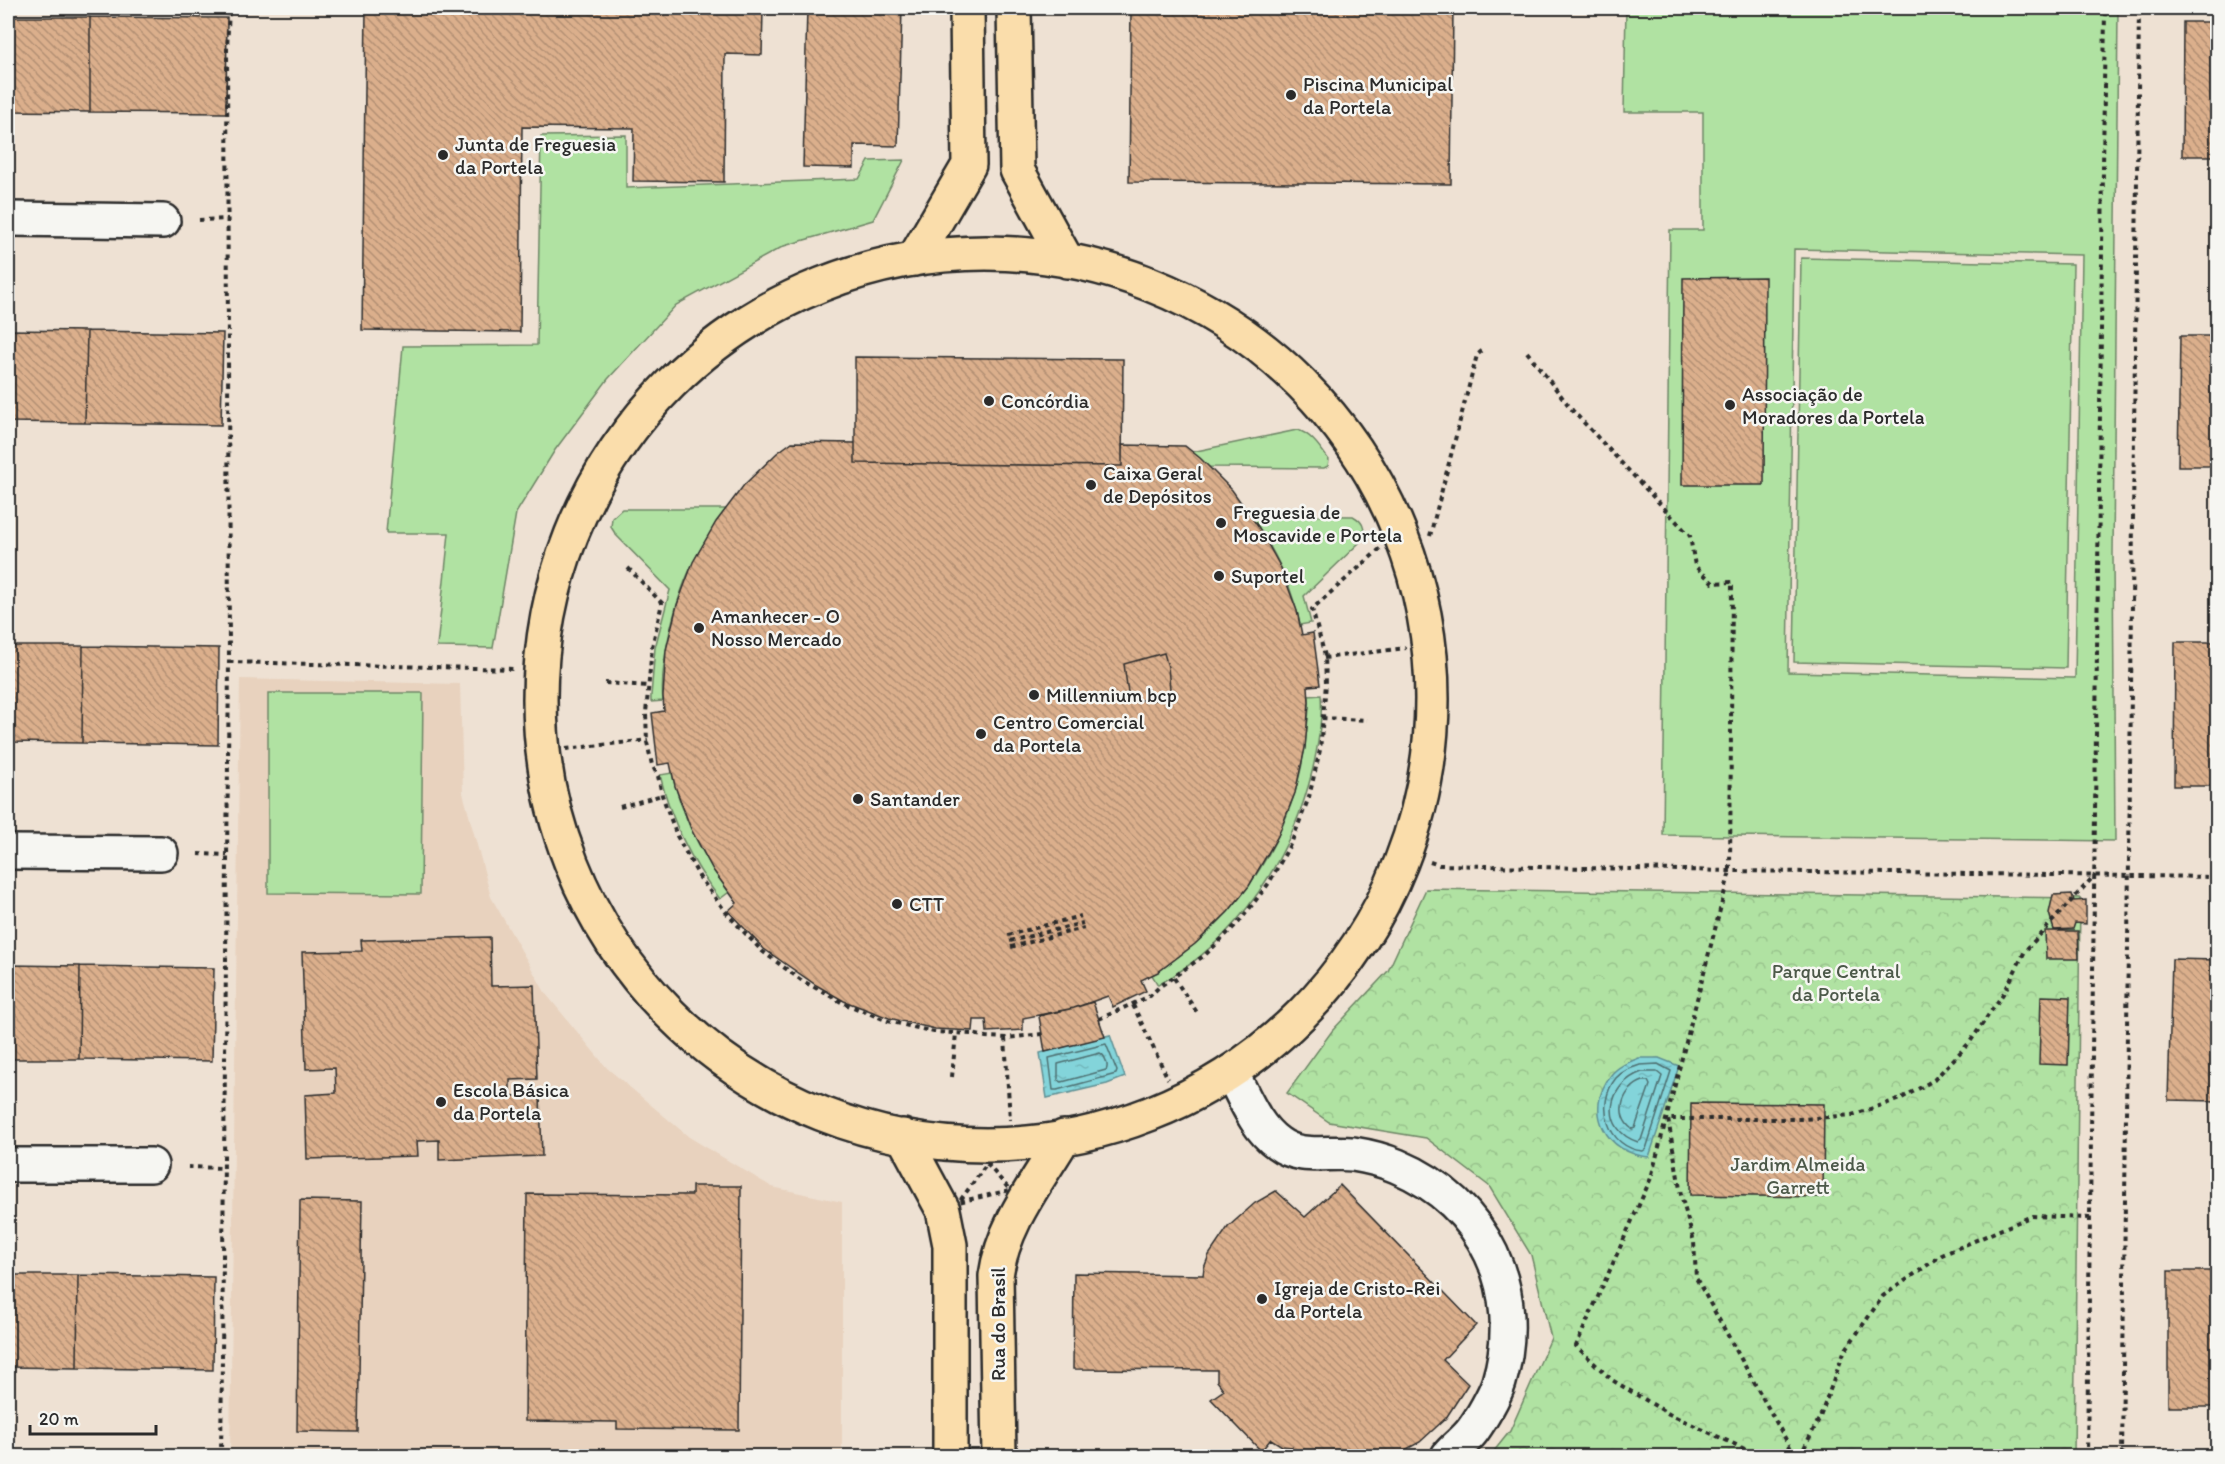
<svg xmlns="http://www.w3.org/2000/svg" width="2225" height="1464" font-family="Itim,sans-serif">
  <style>
    .built { fill: #e8d2be }
    .grass { fill: #b0e2a2; stroke: #6e8666; stroke-width: 1.5; fill-rule: evenodd }
    .park { fill: url(#park-crowns); stroke: #6e8666; stroke-width: 1.5 }
    .water { fill: url(#water-ripples); stroke: #609094; stroke-width: 1.5 }
    .lines { fill: none; stroke-linecap: round; stroke-linejoin: round }
    .shore { stroke: #4e6f71; stroke-width: 1.5 }
    .building { fill: url(#building-back-hatch); stroke: #2b2b2b; stroke-width: 1.5 }
    .minor-casing { stroke: #2b2b2b; stroke-width: 38 }
    .major-casing { stroke: #2b2b2b; stroke-width: 38 }
    .path { stroke: #2b2b2b; stroke-width: 4; stroke-dasharray: 4.5 4.5; stroke-linecap: butt }
    .minor { stroke: #f6f6f2; stroke-width: 33 }
    .major { stroke: #faddab; stroke-width: 33 }
    .poi-dot { fill: #2b2b2b; stroke: #f6f6f2; stroke-width: 2 }
    .labels { text-anchor: middle; dominant-baseline: central; stroke-width: 5; stroke-linejoin: round; paint-order: stroke }
    .poi-label { font-size: 20px; fill: #2b2b2b; stroke: #f6f6f2; text-anchor: start }
    .park-label { font-size: 20px; fill: #4c5949; stroke: #f6f6f2 }
    .street-label { font-size: 20px; fill: #2b2b2b; stroke: #f6f6f2 }
  </style>
  <defs>
    <pattern id="park-crowns" width="20" height="18" patternUnits="userSpaceOnUse" patternTransform="scale(1.5)"><rect width="20" height="18" fill="#b0e2a2"/><path d="M2 6a3 3 0 1 1 6 0M12 15a3 3 0 1 1 6 0" fill="none" stroke="#98c28c"/></pattern>
    <pattern id="water-ripples" width="26" height="14" patternUnits="userSpaceOnUse" patternTransform="scale(1.5)"><rect width="26" height="14" fill="#83d4da"/><path d="M2 4q2-2 4 0t4 0M15 11q2-2 4 0t4 0" fill="none" stroke="#71b6bb"/></pattern>
    <pattern id="building-back-hatch" width="6" height="6" patternUnits="userSpaceOnUse" patternTransform="scale(1.5)"><rect width="6" height="6" fill="#dbaf8c"/><path d="M-1 5l2 2M0 0l6 6M5-1l2 2" fill="none" stroke="#b28f73"/></pattern>
  </defs>
  <rect width="100%" height="100%" fill="#eee1d3"/>
  <filter id="ink" filterUnits="userSpaceOnUse"><feTurbulence type="fractalNoise" baseFrequency=".0167" numOctaves="2"/><feDisplacementMap in="SourceGraphic" scale="12" xChannelSelector="R" yChannelSelector="G"/><feConvolveMatrix kernelMatrix="1 2 1 2 8 2 1 2 1" color-interpolation-filters="sRGB"/></filter>
  <g filter="url(#ink)">
    <!-- built -->
    <path class="built" d="M240 679 460 684 463 793 491 897 546 994 607 1068 689 1137 772 1187 842 1202V1456H230Z"/>
    <!-- grass -->
    <path class="grass" d="M1626 8H2118L2113 555 2115 841 1663 835 1670 230H1703V112H1624ZM1794 249 2082 255 2075 678 1788 672Z
      M626 135V188L859 179 869 161 904 160 873 220 784 246 676 305 608 379 555 450 516 513 493 648 437 647 449 533H386L403 346 537 345 541 136Z
      M1801 258 2073 264 2066 668 1794 662Z
      M1297 430C1311 433 1321 449 1329 460L1328 466 1324 468 1209 467 1192 452Z
      M622 509H726C715 527 703 543 694 561 676 596 659 663 663 701L651 702V696L655 648 670 590 616 535 611 527 612 518Z
      M1250 515 1353 516C1366 523 1366 532 1359 543L1304 596 1311 623 1300 625C1292 586 1273 547 1250 515Z
      M268 693H423L421 894 268 893Z
      M1321 695C1323 719 1318 745 1313 768 1292 857 1239 940 1158 985L1152 975C1163 969 1172 961 1182 954 1253 901 1300 816 1307 728 1308 717 1310 707 1309 696Z
      M672 773C682 817 703 857 729 892L720 899C692 863 671 821 660 775Z"/>
    <!-- park -->
    <path class="park" d="M1426 889 2080 898 2074 1456H1490L1510 1431 1551 1338 1531 1255 1489 1186 1426 1138 1329 1122 1287 1093 1332 1031 1388 971Z"/>
    <!-- water -->
    <path class="water" d="M1110 1035 1125 1077 1107 1084 1047 1098 1040 1053Z
      M1639 1058H1659L1679 1066 1649 1157C1606 1154 1583 1111 1611 1075 1618 1066 1629 1062 1639 1058Z"/>
    <g class="lines">
      <!-- shore -->
      <path class="shore" d="M1106 1044 1117 1071 1116 1074 1057 1090H1053L1049 1058Z
        M1100 1053C1105 1055 1109 1066 1106 1070L1062 1082 1058 1080V1064Z
        M1640 1065 1658 1064 1671 1071 1646 1149 1643 1151C1607 1148 1595 1104 1616 1078 1622 1071 1631 1068 1640 1065Z
        M1642 1072H1657L1662 1076 1641 1140 1638 1142C1600 1130 1606 1084 1642 1072Z
        M1643 1081H1648L1650 1085 1635 1128 1632 1129C1613 1115 1623 1088 1643 1081Z"/>
    </g>
    <!-- building -->
    <path class="building" d="M366 8H763L762 55 725 54 724 182 633 181 634 128 522 127 520 332 362 330Z
      M807 8H902L898 146 854 145V168L803 167Z
      M1131 8H1453L1451 184 1129 182Z
      M8 17H90V112L8 111Z
      M90 17 227 18 226 113 90 112Z
      M2183 22H2218V156H2182Z
      M1765 277 1764 485H1682L1683 278Z
      M8 330 87 331 85 423 8 422Z
      M87 331 223 333 221 425 85 423Z
      M2180 336H2218V466H2178Z
      M855 357 1123 359 1122 466 855 463Z
      M792 442 855 443V463L1017 465 1122 466V445L1185 446 1200 458 1232 490 1259 528 1281 568 1297 611 1302 635 1313 633 1320 685 1308 686 1309 702 1305 748 1295 793 1278 836 1249 886 1228 912 1195 944 1158 972 1141 980 1146 991 1113 1007 1108 996 1074 1008 1023 1018V1030L987 1032 986 1020H974L973 1031 935 1029 889 1018 844 1001 816 985 764 949 728 911 737 903 713 870 691 829 675 786 670 763 658 765 652 713 664 711 663 696 666 650 677 605 693 562 716 522 744 485 777 453Z
      M2175 642H2218V786H2174Z
      M8 646H83L82 743 8 742Z
      M83 646 219 648 218 745 82 743Z
      M1164 653 1168 667 1171 700H1129L1124 664Z
      M2072 894 2074 901 2086 900V924L2075 923 2073 929 2054 930 2049 913 2053 895Z
      M2045 931H2078L2079 959H2046Z
      M490 937 491 986 534 985 537 1079 510 1080V1096L540 1095 542 1156 439 1160V1140L417 1141 418 1156 307 1159 305 1095 336 1093 335 1068 306 1069 302 952 362 951 361 940Z
      M2172 959 2218 960V1101L2168 1100Z
      M8 965 80 966 79 1059H8Z
      M80 966 214 968 212 1061 79 1059Z
      M2041 996 2070 997 2068 1065 2039 1064Z
      M1093 1002 1105 1037 1045 1052 1039 1016 1074 1008Z
      M1691 1103 1824 1104 1823 1197 1690 1195Z
      M1340 1185 1476 1325 1443 1360 1468 1384 1446 1418 1420 1442 1394 1456H1291L1292 1447 1282 1446 1271 1439 1261 1451 1211 1399 1224 1390 1217 1381V1370L1073 1369 1074 1273 1203 1275 1204 1268 1209 1255 1228 1227 1255 1203 1276 1191 1305 1217Z
      M692 1186H741L739 1430 617 1429V1422L525 1421 527 1194 692 1195Z
      M300 1200 362 1201 358 1432 297 1431Z
      M2168 1271H2218V1407H2168Z
      M8 1275H78L77 1368 8 1367Z
      M78 1275 214 1277 213 1370 77 1368Z"/>
    <g class="lines">
      <defs>
        <path id="minor" d="M8 219 163 221
          M8 852 161 853
          M1231 1072C1244 1096 1255 1127 1278 1143 1300 1160 1328 1151 1353 1154 1366 1156 1385 1161 1397 1166 1485 1203 1526 1291 1499 1382 1495 1395 1481 1419 1473 1430 1466 1440 1455 1447 1448 1456
          M8 1165H151"/>
        <path id="major" d="M1014 8 1017 170 1067 261
          M540 699a446 446 0 1 1 892 0a446 446 0 1 1-892 0Z
          M914 259 969 165 967 8
          M903 1136 943 1210 950 1245V1456
          M999 1456 996 1276C1003 1224 1038 1181 1064 1137"/>
      </defs>
      <!-- minor casing -->
      <use href="#minor" class="minor-casing"/>
      <!-- major casing -->
      <use href="#major" class="major-casing"/>
      <!-- path -->
      <path class="path" d="M199 220 228 219
        M1527 352 1573 411 1690 536 1695 566 1713 583 1732 582 1730 871 1651 1178 1576 1346 1612 1380 1669 1414 1760 1456
        M1430 536 1477 355 1484 349
        M628 568 662 603 652 647 646 713 647 742 652 765 658 776 662 795 677 836 700 878 729 916 762 951 801 980 843 1003 888 1021 934 1032 973 1034 986 1037 1006 1038 1042 1034
        M1324 658 1406 648
        M229 662 515 669
        M605 683 649 686
        M1322 718 1367 720
        M566 749 648 740
        M620 807 662 795
        M198 854 227 855
        M1430 862 1439 865 1730 871 2218 877
        M1008 935 1081 916
        M1010 941 1083 923
        M1011 947 1084 928
        M1174 978 1198 1014
        M1133 1005 1168 1079
        M1099 1019 1150 996 1159 987 1205 955 1239 922 1269 883 1292 841 1309 797 1320 750 1326 684 1325 656 1312 609 1381 548
        M1005 1038 1010 1120
        M952 1077 956 1033
        M987 1164 1010 1190 959 1202Z
        M188 1167 224 1168
        M221 1456 229 662 227 49 229 8
        M1795 1456 1696 1278 1694 1242 1681 1195 1668 1119H1804L1852 1115 1900 1099 1934 1080 1970 1042 2005 991 2025 951 2095 875
        M1800 1456 1820 1417 1844 1352 1883 1296 1942 1255 2032 1216 2090 1218
        M2087 1456 2105 8
        M2122 1456 2139 8"/>
      <!-- minor -->
      <use href="#minor" class="minor"/>
      <!-- major -->
      <use href="#major" class="major"/>
    </g>
  </g>
  <!-- markers -->
  <g class="poi-dot">
    <circle cx="1291" cy="95" r="6"/>
    <circle cx="443" cy="155" r="6"/>
    <circle cx="989" cy="401" r="6"/>
    <circle cx="1730" cy="405" r="6"/>
    <circle cx="1091" cy="485" r="6"/>
    <circle cx="1221" cy="523" r="6"/>
    <circle cx="1219" cy="576" r="6"/>
    <circle cx="699" cy="628" r="6"/>
    <circle cx="1034" cy="695" r="6"/>
    <circle cx="981" cy="734" r="6"/>
    <circle cx="858" cy="799" r="6"/>
    <circle cx="897" cy="904" r="6"/>
    <circle cx="441" cy="1102" r="6"/>
    <circle cx="1262" cy="1299" r="6"/>
  </g>
  <g class="labels">
    <!-- poi labels -->
    <g class="poi-label">
      <text x="1303" y="84">Piscina Municipal<tspan x="1303" dy="23">da Portela</tspan></text>
      <text x="455" y="144">Junta de Freguesia<tspan x="455" dy="23">da Portela</tspan></text>
      <text x="1742" y="394">Associação de<tspan x="1742" dy="23">Moradores da Portela</tspan></text>
      <text x="1001" y="401">Concórdia</text>
      <text x="1103" y="473">Caixa Geral<tspan x="1103" dy="23">de Depósitos</tspan></text>
      <text x="1233" y="512">Freguesia de<tspan x="1233" dy="23">Moscavide e Portela</tspan></text>
      <text x="1231" y="576">Suportel</text>
      <text x="711" y="616">Amanhecer - O<tspan x="711" dy="23">Nosso Mercado</tspan></text>
      <text x="1046" y="695">Millennium bcp</text>
      <text x="993" y="722">Centro Comercial<tspan x="993" dy="23">da Portela</tspan></text>
      <text x="870" y="799">Santander</text>
      <text x="909" y="904">CTT</text>
      <text x="453" y="1090">Escola Básica<tspan x="453" dy="23">da Portela</tspan></text>
      <text x="1274" y="1288">Igreja de Cristo-Rei<tspan x="1274" dy="23">da Portela</tspan></text>
    </g>
    <!-- park labels -->
    <g class="park-label">
      <text x="1836" y="971">Parque Central<tspan x="1836" dy="23">da Portela</tspan></text>
      <text x="1798" y="1164">Jardim Almeida<tspan x="1798" dy="23">Garrett</tspan></text>
    </g>
    <!-- street labels -->
    <g class="street-label">
      <text transform="translate(998 1324) rotate(-90)">Rua do Brasil</text>
    </g>
  </g>
  <!-- margin -->
  <rect width="2225" height="1464" fill="none" stroke="#f6f6f2" stroke-width="30"/>
  <rect x="15" y="15" width="2195" height="1434" fill="none" stroke="#2b2b2b" stroke-width="2" filter="url(#ink)"/>
  <!-- scale -->
  <path d="M30 1425v9h126v-9" fill="none" stroke="#2b2b2b" stroke-width="3"/>
  <text x="39" y="1425" font-size="18" fill="#2b2b2b" stroke="#f6f6f2" stroke-width="4.5" paint-order="stroke">20 m</text>
</svg>
